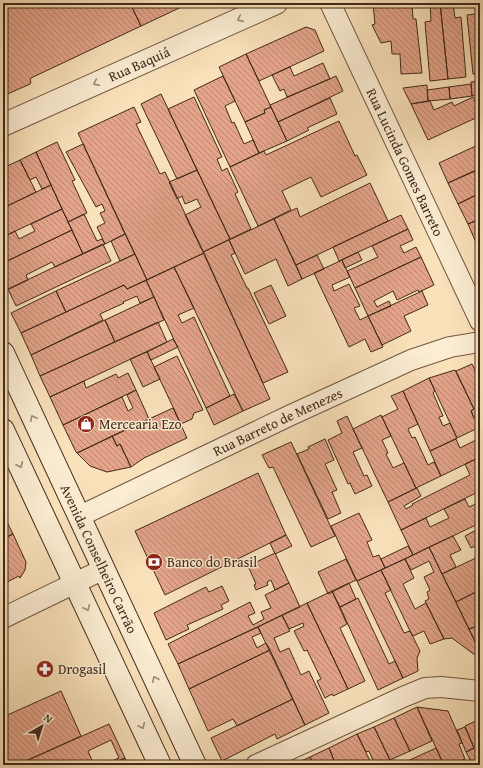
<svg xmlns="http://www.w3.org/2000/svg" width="483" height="768" font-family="'Gentium Book Plus',serif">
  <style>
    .building { fill: url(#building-back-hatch); stroke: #43291a }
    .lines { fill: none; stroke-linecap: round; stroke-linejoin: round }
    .minor-casing { stroke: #705742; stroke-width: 22 }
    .tertiary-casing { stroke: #705742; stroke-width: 24 }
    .secondary-casing { stroke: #43291a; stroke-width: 24 }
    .minor { stroke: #fbecd2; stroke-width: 20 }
    .tertiary { stroke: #fbecd2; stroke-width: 22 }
    .secondary { stroke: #fbecd2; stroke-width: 22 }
    .oneway { stroke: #9f8a76 }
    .labels { text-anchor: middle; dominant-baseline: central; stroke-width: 3; stroke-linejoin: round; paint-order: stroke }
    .street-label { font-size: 14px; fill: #43291a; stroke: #fbecd2 }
    .poi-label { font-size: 14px; fill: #43291a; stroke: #fbecd2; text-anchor: start }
  </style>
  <defs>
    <pattern id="building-back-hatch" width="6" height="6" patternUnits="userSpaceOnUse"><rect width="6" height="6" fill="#e4a48a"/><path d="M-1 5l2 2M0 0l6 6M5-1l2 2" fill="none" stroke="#ba8670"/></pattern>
  </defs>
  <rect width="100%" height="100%" fill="#f9e1ba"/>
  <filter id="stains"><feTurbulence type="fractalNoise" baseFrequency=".005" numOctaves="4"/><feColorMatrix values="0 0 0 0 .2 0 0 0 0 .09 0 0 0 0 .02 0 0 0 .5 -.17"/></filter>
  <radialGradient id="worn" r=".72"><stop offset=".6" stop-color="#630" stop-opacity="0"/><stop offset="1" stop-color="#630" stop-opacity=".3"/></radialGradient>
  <!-- building -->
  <path class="building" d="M3 3H130L141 26 31 78 30 80 31 82 30 84 3 96Z
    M130 3H190L141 26Z
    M373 3H412L413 19H416L422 73 401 74 400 54H392L391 41 381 43 372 25 375 24Z
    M430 3H440L448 79 430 81 425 22 431 21Z
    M440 3H453L455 18 461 17 466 77 448 79Z
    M474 3H480V74H473L467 15 476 14Z
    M306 27 315 30 324 51 259 81 246 54Z
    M246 54 271 107 264 110 265 113 245 122 219 67Z
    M323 63 330 79 287 97 284 89 280 91 272 75 290 67 294 76Z
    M223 76 235 101 225 106 232 123 234 122 244 144 253 140 259 153 230 167 194 90Z
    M336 76 343 91 278 122 270 105Z
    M480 81V95L472 96 471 82Z
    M471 84 472 96 450 99 449 87Z
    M427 85 428 101 411 104 403 88Z
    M449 87 450 99 428 101 427 90Z
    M161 94 197 170 177 179 141 104Z
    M194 97 222 157 217 159 222 171 227 168 238 192 235 194 251 229 230 239 168 109Z
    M473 97 475 101 480 99V116L428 140 411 104 430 101 434 110 452 102 454 106Z
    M330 98 337 114 307 128 309 130 287 141 278 122Z
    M134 107 141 122 136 124 160 174 165 172 204 253 147 280 78 133Z
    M271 107 287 141 259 153 245 122 265 113 264 110Z
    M339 121 355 156 357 155 367 175 321 197 311 177 282 191 291 210 258 226 230 167 264 151 266 155Z
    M57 142 75 180 72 181 87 213 68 222 36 152Z
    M83 144 125 234 105 244 97 227 105 223 100 213 105 211 102 204 96 207 66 152Z
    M480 144V169L448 183 439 163Z
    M36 152 51 185 42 189 36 177 30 180 20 160Z
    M20 160 36 192 3 208V168Z
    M478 169 480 173V193L458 204 448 183Z
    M197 170 230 239 203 252 185 215 201 207 197 199 185 204 182 196 177 199 169 182Z
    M370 183 388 221 296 265 274 219 297 208 300 217Z
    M51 185 62 209 3 237V208Z
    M480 193V219L468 224 458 204Z
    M62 209 72 230 3 263V237L15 231 19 239 35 231 31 224Z
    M84 214 97 241 102 239 105 244 83 254 68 222Z
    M401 215 408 229 339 261 333 247Z
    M274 219 302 279 288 286 276 259 245 274 229 240Z
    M480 219V252L468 224Z
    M408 229 413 240 400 246 404 253 416 247 421 257 355 288 347 271 378 257 372 246Z
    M72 230 83 254 55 267 52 262 26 275 28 280 3 292V263Z
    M125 234 135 254 120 261 111 241Z
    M229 240 235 253 231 255 247 288H248L288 372 263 383 203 252Z
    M103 244 111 261 16 306 8 289Z
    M358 252 362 260 345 268 342 260Z
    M204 253 270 399 243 411 174 267Z
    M135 254 147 280 127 289 124 285 66 312 56 291Z
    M317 255 324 269 302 279 296 265Z
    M421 257 434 285 419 292 418 290 397 300 393 291 374 301 377 307 389 301 391 306 368 316 355 288Z
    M342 260 350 277 332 285 334 291 349 284 360 306 354 308 360 320 368 316 383 347 371 352 365 339 349 347 314 273Z
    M174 267 194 308 178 315 182 323 194 317 230 396 206 408 146 280Z
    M146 280 154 297 140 303 137 296 123 302 124 303 100 314 103 320 31 355 21 333 124 285 127 289Z
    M271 285 286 316 269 324 254 293Z
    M56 291 66 312 21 333 11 313Z
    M422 291 428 305 404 316 411 331 382 345 368 316Z
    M154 297 164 320 115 342 105 320Z
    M105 320 115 342 40 376 31 355Z
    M158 322 167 342 50 397 40 376Z
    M173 339 178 347 151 360 147 352Z
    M147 352 160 379 143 387 130 359Z
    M177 356 203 410 194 413 192 419 181 424 154 367Z
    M472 364 480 381V415L474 418 471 411 474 409 456 371Z
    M455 370 474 409 471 411 474 418 480 415V427L457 438 429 378Z
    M128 373 136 390 63 425 50 397 84 381 86 388 116 374 118 378Z
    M429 378 435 391 433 393 443 416 439 417 443 426 450 423 457 438 430 451 403 391Z
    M136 390 149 419 77 453 76 452 63 425 122 397 128 411 133 408 127 395Z
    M403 391 418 424 408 429 412 438 415 437 428 465 434 462 441 476 416 488 382 417 398 409 391 396Z
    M234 394 243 411 214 425 206 408Z
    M173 408 187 438 144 458 131 467 120 444 117 446 112 436Z
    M381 415 391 436 382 440 388 453 386 454 393 468 404 463 416 488 388 502 353 429Z
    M347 416 362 448 353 452 364 476 367 475 372 486 355 494 350 483 348 484 328 440 342 433 337 421Z
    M112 436 117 446 120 444 131 467 107 472 90 466 77 453Z
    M480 438V457L441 476 430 451 456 439 460 448Z
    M325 439 334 460 325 464 337 490 332 492 341 513 328 519 297 454 309 449 308 447Z
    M291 442 335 536 311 547 273 467 269 468 262 455Z
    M480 457V491L401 530 388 502 417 488 421 496 404 506 406 509 413 505 412 504 470 475 465 464Z
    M258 473 286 535 165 595 135 531Z
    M465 499 469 507 480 502V523L413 555 401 530 426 518 430 527 449 518 444 509Z
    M359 513 372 540 367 542 373 557 379 555 385 568 357 581 331 526Z
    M3 514 13 534 3 539Z
    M480 528V544L471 548 465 536Z
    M13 534 26 562 25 570 20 578 19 576 3 584V539Z
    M286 535 292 546 275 554 270 543Z
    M453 536 461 550 450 555 456 567 442 574 429 547Z
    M408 546 413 555 385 568 381 559Z
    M429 547 480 652 475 655 452 638 444 639 425 601 429 599 427 592 430 590 424 577 434 572 429 561 411 570 405 559Z
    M275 553 289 583 275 590 271 580 267 582 268 585 256 590 254 585 256 584 248 566Z
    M480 556V590L456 602 442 574Z
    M346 559 356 580 328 594 318 572Z
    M405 559 414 578 403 584 415 609 426 603 444 639 430 644 424 631 413 636 410 631 381 570Z
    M381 570 391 590 385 593 404 633 410 631 420 651 417 658 418 671 403 678 357 581Z
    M289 583 300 607 178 664 168 644 250 602 255 613 248 616 253 625 264 619 261 612 271 608 265 595Z
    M349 583 356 599 340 607 332 591Z
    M222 586 229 601 221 605 223 609 187 625 189 629 166 640 154 613 206 587 209 592Z
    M480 590V625L469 629 456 602Z
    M332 591 347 624 340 628 365 681 348 689 307 603Z
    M358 598 389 664 395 661 403 678 378 690 340 607Z
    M307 603 348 689 333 696 332 694 325 698 317 681 321 679 307 650 304 651 294 631 304 626 303 623 289 629 282 615Z
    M282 615 290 631 274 638 280 652 289 648 301 675 309 671 329 713 305 725 258 627Z
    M480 625V652L469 629Z
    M258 627 261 633 252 637 257 648 266 643 270 650 189 689 178 664Z
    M270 650 293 699 237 726 233 719 208 731 189 689Z
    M61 691 81 736 17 765H3V717Z
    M293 699 305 725 277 739 275 734 222 761 211 738Z
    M417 707 448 711 462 743 459 744 465 759 462 760 464 765H444Z
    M417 707 432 741 410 751 394 718Z
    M394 718 410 751 390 760 374 727Z
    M480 719V765H473L466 752 474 748 465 726Z
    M109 724 125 758 110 765H103L119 758 111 740 88 751 94 765H17Z
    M374 727 390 760 380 765H375L369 751 366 752 357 734Z
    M465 727 474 748 466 752 457 730Z
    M357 734 372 765H336L329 748Z
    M329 748 336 765H325L324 763 320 765 318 761 313 763 310 757Z
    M436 748 442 761 434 765H399Z
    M310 757 314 765H292Z
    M125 758 128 765H110Z"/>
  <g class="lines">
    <defs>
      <g id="minor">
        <path id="s1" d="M330 3 480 321"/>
        <path id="s2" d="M80 516 291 415 411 360 450 347 480 342"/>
        <path d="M3 618 104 569"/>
        <path d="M256 765 403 697 425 688 441 687 480 691"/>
      </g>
      <g id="tertiary">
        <path id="s3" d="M3 125 276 3"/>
      </g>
      <g id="secondary">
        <path id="s4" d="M3 353 195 765"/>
        <path d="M3 430 160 765"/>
      </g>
    </defs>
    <!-- minor casing -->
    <use href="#minor" class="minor-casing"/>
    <!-- tertiary casing -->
    <use href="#tertiary" class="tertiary-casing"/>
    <!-- secondary casing -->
    <use href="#secondary" class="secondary-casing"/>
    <!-- minor -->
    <use href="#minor" class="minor"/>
    <!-- tertiary -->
    <use href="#tertiary" class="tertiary"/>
    <!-- secondary -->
    <use href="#secondary" class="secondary"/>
  </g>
  <!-- one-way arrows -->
  <defs><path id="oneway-chevron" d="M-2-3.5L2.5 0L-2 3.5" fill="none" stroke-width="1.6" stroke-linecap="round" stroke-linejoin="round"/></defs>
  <g class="oneway">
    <use href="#oneway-chevron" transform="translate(240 19) rotate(156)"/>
    <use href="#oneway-chevron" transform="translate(96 83) rotate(156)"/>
    <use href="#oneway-chevron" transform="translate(33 418) rotate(-115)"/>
    <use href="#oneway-chevron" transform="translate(20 465) rotate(65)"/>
    <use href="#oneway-chevron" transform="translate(87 608) rotate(65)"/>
    <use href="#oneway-chevron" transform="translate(155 679) rotate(-115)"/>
    <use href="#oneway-chevron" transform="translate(142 726) rotate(65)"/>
  </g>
  <!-- icons -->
  <defs>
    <symbol id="shop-disc" viewBox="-11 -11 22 22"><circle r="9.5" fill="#8f2418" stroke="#fbecd2"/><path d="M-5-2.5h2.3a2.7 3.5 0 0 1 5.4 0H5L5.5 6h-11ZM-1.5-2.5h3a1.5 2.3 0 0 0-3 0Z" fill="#fff"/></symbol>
    <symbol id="bank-disc" viewBox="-11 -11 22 22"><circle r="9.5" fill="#8f2418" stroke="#fbecd2"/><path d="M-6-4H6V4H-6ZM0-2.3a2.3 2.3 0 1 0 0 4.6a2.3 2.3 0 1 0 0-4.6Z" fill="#fff"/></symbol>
    <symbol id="pharmacy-disc" viewBox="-11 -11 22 22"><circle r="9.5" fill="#8f2418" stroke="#fbecd2"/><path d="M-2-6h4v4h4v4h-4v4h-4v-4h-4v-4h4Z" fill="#fff"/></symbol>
  </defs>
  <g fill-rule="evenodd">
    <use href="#shop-disc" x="76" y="414" width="20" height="20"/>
    <use href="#bank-disc" x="144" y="552" width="20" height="20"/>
    <use href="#pharmacy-disc" x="35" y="659" width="20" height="20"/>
  </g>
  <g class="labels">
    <!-- street labels -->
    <g class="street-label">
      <text stroke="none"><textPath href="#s3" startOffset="149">Rua Baquiá</textPath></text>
      <text stroke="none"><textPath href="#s1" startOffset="176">Rua Lucinda Gomes Barreto</textPath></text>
      <text stroke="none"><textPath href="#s2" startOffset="219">Rua Barreto de Menezes</textPath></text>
      <text stroke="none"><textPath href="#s4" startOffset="227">Avenida Conselheiro Carrão</textPath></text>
    </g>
    <!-- poi labels -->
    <g class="poi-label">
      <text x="99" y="424">Mercearia Ezo</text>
      <text x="167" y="562">Banco do Brasil</text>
      <text x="58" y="669">Drogasil</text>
    </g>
  </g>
  <!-- margin -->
  <rect width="483" height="768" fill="none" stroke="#f9e1ba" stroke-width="16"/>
  <rect x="4" y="4" width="475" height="760" fill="none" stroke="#43291a" stroke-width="2"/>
  <rect x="8" y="8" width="467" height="752" fill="none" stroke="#43291a"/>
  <!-- north arrow -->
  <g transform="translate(42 726) rotate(39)" stroke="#fbecd2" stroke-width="3" paint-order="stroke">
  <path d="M0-3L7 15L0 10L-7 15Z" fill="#43291a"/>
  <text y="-6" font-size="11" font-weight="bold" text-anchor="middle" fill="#43291a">N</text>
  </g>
  <rect width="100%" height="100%" filter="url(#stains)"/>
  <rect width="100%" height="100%" fill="url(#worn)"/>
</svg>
